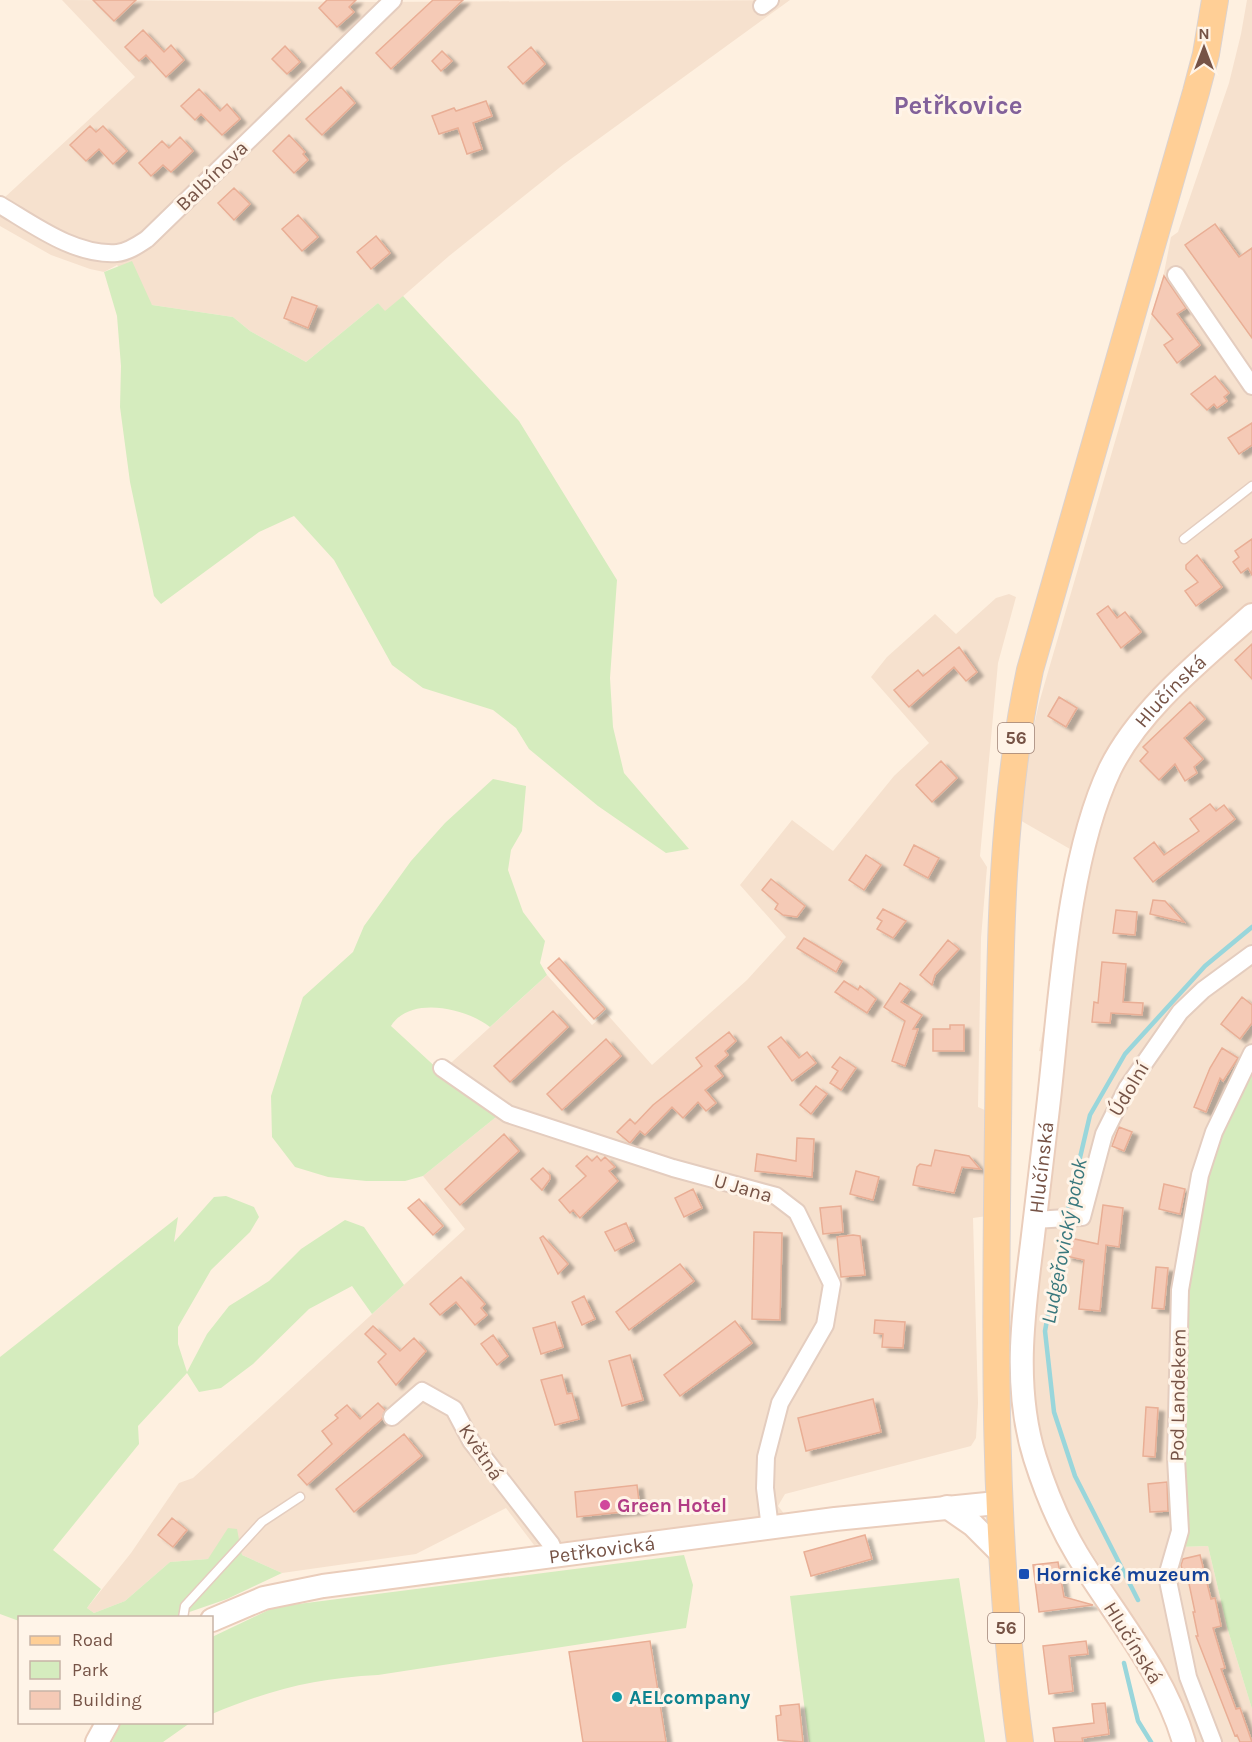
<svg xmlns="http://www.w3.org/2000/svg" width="1252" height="1742" font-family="Karla,sans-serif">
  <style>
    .residential { fill: #f6e1ce }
    .green { fill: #d5ecbe }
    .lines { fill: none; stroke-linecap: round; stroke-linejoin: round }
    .stream { stroke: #99d6db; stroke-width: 4.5 }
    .building { fill: #f5cab6; stroke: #e9ae95; stroke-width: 1.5; filter: url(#shadow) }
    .lane-casing { stroke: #e4cdbf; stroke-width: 11 }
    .street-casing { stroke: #e4cdbf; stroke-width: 20 }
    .secondary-casing { stroke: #eacdbb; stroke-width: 26 }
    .primary-casing { stroke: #dbd2cf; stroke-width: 28 }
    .lane { stroke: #fff; stroke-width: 8 }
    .street { stroke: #fff; stroke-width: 16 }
    .secondary { stroke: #fff; stroke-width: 22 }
    .primary { stroke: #ffcf96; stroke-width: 26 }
    .hotel-dot { fill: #d1479c; stroke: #fff4e8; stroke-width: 2 }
    .transit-dot { fill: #1a4fb4; stroke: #fff4e8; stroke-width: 2 }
    .culture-dot { fill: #0f9aa8; stroke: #fff4e8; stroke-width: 2 }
    .labels { text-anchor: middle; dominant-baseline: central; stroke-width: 6; stroke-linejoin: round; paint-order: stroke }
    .shield { fill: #fff4e8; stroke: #9f8377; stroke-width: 1.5 }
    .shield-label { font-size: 18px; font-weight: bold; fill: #765346 }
    .street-label { font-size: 20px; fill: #765346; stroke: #fff4e8 }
    .hotel-label { font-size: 20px; font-weight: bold; fill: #b23c85; stroke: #fff4e8; text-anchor: start }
    .transit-label { font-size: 20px; font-weight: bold; fill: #164399; stroke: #fff4e8; text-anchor: start }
    .culture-label { font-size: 20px; font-weight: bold; fill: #0d838f; stroke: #fff4e8; text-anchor: start }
    .water-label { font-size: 21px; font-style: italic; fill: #39787d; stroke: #fff4e8 }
    .district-label { font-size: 26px; font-weight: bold; fill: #82619a; stroke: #fff4e8 }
  </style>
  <defs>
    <filter id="shadow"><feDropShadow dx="6" dy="4" stdDeviation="1.5" flood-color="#0004"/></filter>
  </defs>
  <rect width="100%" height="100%" fill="#fef0e0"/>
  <!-- residential -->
  <path class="residential" d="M62 0 380 2 790 0 564 164 449 256 385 312 378 303 306 362 250 331 233 317 152 305 117 265 104 272 90 269 51 255 0 226V196L4 198 135 77Z
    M1247 0H1252V1065L1180 1547 1208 1546 1227 1627 1252 1709V1742H1193L1158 1655 1067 1515 1050 1472 1039 1426 1031 1373V1344L1065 1056 1039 1051 1049 1001 1052 946 1070 849 1018 819 1023 775 1039 703 1164 273 1171 237 1178 232 1229 83 1241 34Z
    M1009 594 1016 597 998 663 980 856 987 867 981 938 978 1107 987 1111V1216L973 1218 978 1403 976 1438 971 1446 785 1494 778 1506 785 1515 534 1545 506 1508 416 1554 282 1573 242 1555 241 1545 208 1559 170 1562 125 1601 94 1613 87 1608 131 1553 179 1483 193 1478 465 1229 423 1176 496 1117 441 1072 547 975 592 1025 606 1013 652 1065 747 980 786 937 740 885 792 820 833 851 894 776 929 743 871 677 887 657 935 614 956 634 996 598Z"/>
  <!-- green -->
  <path class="green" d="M132 261 152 305 233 317 250 331 306 362 378 303 385 311 403 296 519 421 617 580 610 678 613 727 624 773 689 849 666 853 598 806 529 749 516 728 493 710 423 688 392 665 334 560 294 516 259 532 161 604 154 596 130 482 120 407 121 366 117 316 104 272Z
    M493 779 526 786 522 831 511 850 508 870 523 912 545 941 540 963 547 975 490 1027C466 1008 410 995 391 1026L441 1072 496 1117 423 1176 405 1181H366L328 1177 295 1167 272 1137 271 1096 303 997 353 952 364 926 411 861 445 823Z
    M1252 1065V1709L1227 1627 1208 1546 1179 1547 1185 1289 1196 1219 1219 1133Z
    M226 1196 254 1207 259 1217 250 1232 211 1270 178 1327V1344L187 1372 207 1334 229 1306 269 1281 301 1249 345 1220 364 1227 404 1285 372 1314 352 1286 309 1309 253 1364 221 1388 199 1392 187 1373 138 1426 139 1444 53 1550 101 1589 87 1608 94 1613 125 1601 170 1562 208 1559 228 1528 237 1529 242 1555 282 1573 227 1599 175 1617 20 1618 19 1621 0 1614V1357L178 1217 174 1242 214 1197Z
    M684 1555 693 1585 686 1628 378 1675C316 1678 269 1690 212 1714V1637L275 1607Z
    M959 1578 985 1742H809L790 1596Z
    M121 1723V1722L190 1723 163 1742H112Z"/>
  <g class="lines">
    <!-- stream -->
    <path class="stream" d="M1067 1213 1090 1115 1125 1054 1205 966 1252 927
      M1065 1222 1045 1331 1054 1412 1075 1476 1138 1600
      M1124 1663 1138 1721 1151 1742"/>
  </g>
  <!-- building -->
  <path class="building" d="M93 0H136L114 21Z
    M327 0H356L349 7 354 12 337 27 319 8Z
    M433 0H463L391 69 376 53Z
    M143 30 164 52 171 45 184 60 166 77 146 55 139 61 125 47Z
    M285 46 300 62 287 74 272 59Z
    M531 47 545 64 523 84 508 67Z
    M442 51 452 61 441 71 432 61Z
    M341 87 355 103 322 135 306 119Z
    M199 89 220 111 227 104 240 119 222 135 201 114 195 120 181 106Z
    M486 101 492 116 473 123 482 149 467 154 458 128 439 134 432 116 454 108 456 111Z
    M90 126 96 132 103 126 127 151 113 164 99 149 86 161 70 145Z
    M289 135 305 152 303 154 308 160 294 173 273 151Z
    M180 137 193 151 171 172 163 165 151 176 139 163 162 141 169 148Z
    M234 188 250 204 234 220 218 203Z
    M298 215 318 237 302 251 282 229Z
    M1215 224 1239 257 1252 248V338L1185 245Z
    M376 236 390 253 371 269 357 252Z
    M1164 276 1186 308 1177 314 1200 345 1177 363 1164 345 1173 339 1152 314Z
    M292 297 317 306 308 328 284 318Z
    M1215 376 1229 393 1224 397 1227 401 1217 408 1214 404 1207 410 1191 394Z
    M1252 423V445L1239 454 1228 438Z
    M1252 539V575L1248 568 1241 573 1233 562 1239 557 1235 551Z
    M1197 555 1222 587 1196 606 1185 591 1198 582 1186 569V565Z
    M1108 606 1117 618 1125 612 1141 632 1121 648 1097 614Z
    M1252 644V679L1235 660Z
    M959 647 977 672 966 681 954 667 909 707 894 690 918 670 923 676Z
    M1059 697 1077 708 1066 727 1048 716Z
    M1190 702 1205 719 1184 738 1203 759 1194 767 1197 773 1185 781 1175 764 1159 780 1140 761 1148 752 1143 747Z
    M941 761 957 778 932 802 916 785Z
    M1210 804 1216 811 1224 805 1235 819 1153 882 1134 858 1154 842 1164 855 1199 831 1190 819Z
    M914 845 939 858 928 878 904 865Z
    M866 855 881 865 864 890 849 880Z
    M771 879 805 906 797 917 783 915 775 909 778 904 762 890Z
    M1153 900 1165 901 1184 922 1150 914Z
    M883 909 906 921 893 938 877 929 882 921 877 918Z
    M1116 910 1137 912 1135 935 1113 933Z
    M804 938 842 961 836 972 797 948Z
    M948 940 959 949 935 975 932 985 920 975Z
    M559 958 605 1009 594 1019 548 968Z
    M1102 962 1126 964 1123 1002 1143 1003 1142 1015 1111 1013 1110 1023 1092 1022 1094 1002 1098 1003Z
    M844 981 858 990 860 986 876 999 867 1013 835 992Z
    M900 983 910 990 901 1002 922 1015 913 1029H918L905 1066 892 1061 905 1021 884 1007Z
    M1242 997 1252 1005V1023L1240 1039 1221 1024Z
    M553 1011 568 1027 510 1082 494 1066Z
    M950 1025H964V1051H933V1029H950Z
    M729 1032 736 1041 725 1051 728 1055 715 1066 723 1076 705 1090 716 1103 706 1111 698 1102 683 1118 672 1107 645 1135 640 1131 630 1143 617 1132 630 1119 635 1124 653 1105 702 1066 696 1058Z
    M781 1037 799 1058 807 1052 816 1063 792 1081 768 1047Z
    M606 1039 621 1056 562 1110 547 1094Z
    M1222 1048 1238 1058 1223 1081 1220 1078 1206 1112 1194 1107 1210 1068Z
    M840 1057 856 1068 841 1090 830 1083 838 1071 832 1067Z
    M816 1086 827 1094 811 1114 800 1105Z
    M1119 1127 1132 1132 1124 1151 1112 1146Z
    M504 1134 519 1151 460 1205 445 1189Z
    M797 1138 814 1139 812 1177 755 1171 757 1154 796 1161Z
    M935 1150 969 1156 980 1169 962 1167 954 1193 913 1185 917 1167 920 1164 931 1166Z
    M587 1156 592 1161 597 1156 601 1161 605 1157 615 1167 609 1171 618 1181 580 1218 573 1210 570 1213 559 1200 586 1176 576 1166Z
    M543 1168 550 1175V1179L542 1190 531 1179Z
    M856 1171 879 1177 873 1200 850 1194Z
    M1164 1184 1185 1189 1180 1214 1159 1209Z
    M693 1189 702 1208 684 1217 675 1198Z
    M419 1199 443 1226 433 1235 408 1208Z
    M1103 1205 1123 1208 1119 1247 1106 1245 1100 1311 1079 1309 1084 1260 1066 1256 1070 1238 1098 1244Z
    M841 1206 843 1232 823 1234 820 1208Z
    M626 1223 634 1241 615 1251 605 1232Z
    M754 1232 782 1233 780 1320 752 1319Z
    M853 1235 860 1236 865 1275 841 1277 837 1237Z
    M543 1236 568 1264 558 1274 540 1238Z
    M680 1264 694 1281 629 1330 616 1312Z
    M1156 1267 1168 1268 1164 1309 1152 1308Z
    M461 1277 485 1304 481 1308 487 1315 475 1325 456 1302 440 1315 430 1304Z
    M584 1296 595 1319 582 1325 572 1302Z
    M875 1320 905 1322 903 1348 882 1347 883 1334 874 1333Z
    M735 1321 752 1343 680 1396 664 1375Z
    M555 1322 563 1347 541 1354 533 1328Z
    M373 1326 400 1351 414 1338 426 1351 396 1385 378 1362 386 1354 365 1334Z
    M493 1335 508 1356 497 1365 481 1344Z
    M630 1355 643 1400 622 1406 609 1361Z
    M562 1375 567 1394 572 1393 579 1419 555 1425 541 1380Z
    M873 1399 881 1432 806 1451 798 1418Z
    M378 1403 385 1410 382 1419 307 1485 298 1475 332 1444 322 1431 338 1418 335 1415 347 1405 360 1419Z
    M1146 1407 1158 1408 1155 1457 1143 1456Z
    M404 1434 422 1456 354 1512 336 1489Z
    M1167 1482 1168 1511 1150 1512 1148 1484Z
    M637 1485 640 1510 577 1517 575 1492Z
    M172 1518 187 1530 173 1547 158 1535Z
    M865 1535 872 1559 811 1576 804 1552Z
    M1200 1555 1211 1599 1215 1598 1221 1626 1213 1628 1225 1668 1221 1669 1236 1709 1240 1708 1252 1742H1240L1237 1735 1235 1736 1196 1636H1198L1193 1612H1195L1188 1579 1185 1580 1181 1565 1183 1559Z
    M1058 1562 1064 1597 1093 1605 1039 1612 1033 1565Z
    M650 1641 666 1742H583L569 1652Z
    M1086 1641 1088 1654 1069 1656 1073 1691 1049 1694 1043 1646Z
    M1105 1703 1109 1734 1082 1738 1083 1742H1055L1053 1728 1094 1723 1092 1704Z
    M799 1704 803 1742 778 1740 776 1716 781 1715 780 1706Z"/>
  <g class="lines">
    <defs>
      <path id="lane" d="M1184 539 1252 486
        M183 1618 185 1606 262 1522 300 1497"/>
      <path id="street" d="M762 6 770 0
        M0 205C34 225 75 256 117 253 128 252 138 245 147 239L393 0
        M1176 275 1252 386
        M442 1068 508 1114 673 1168 776 1196 797 1212 832 1284 825 1325 780 1403 766 1457 765 1488 770 1528
        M1035 1220 1082 1217 1104 1134 1127 1088 1180 1012 1203 990 1252 954
        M392 1417 422 1391 454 1409 471 1441 551 1544 556 1555
        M1213 1742 1188 1677 1167 1576 1180 1531 1176 1458 1180 1290 1200 1175 1214 1132 1252 1053"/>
      <g id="secondary">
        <path d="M947 1507 973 1525 1000 1552"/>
        <path id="s1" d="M212 1620 264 1598 323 1586 835 1519 997 1503"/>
        <path d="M97 1742 108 1722"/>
        <path id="s2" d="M1184 1742C1164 1672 1114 1615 1077 1554 1059 1524 1046 1493 1035 1458 1013 1388 1023 1315 1032 1244 1037 1199 1043 1154 1048 1108 1060 1006 1066 862 1110 769 1140 708 1203 659 1252 615"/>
      </g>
      <path id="primary" d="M1020 1742C992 1537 995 1333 998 1127 1000 974 998 820 1030 670L1196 92 1206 54 1215 0"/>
    </defs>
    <!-- lane casing -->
    <use href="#lane" class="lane-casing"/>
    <!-- street casing -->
    <use href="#street" class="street-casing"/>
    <!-- secondary casing -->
    <use href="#secondary" class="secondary-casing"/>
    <!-- primary casing -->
    <use href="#primary" class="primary-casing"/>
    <!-- lane -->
    <use href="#lane" class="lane"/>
    <!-- street -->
    <use href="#street" class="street"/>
    <!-- secondary -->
    <use href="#secondary" class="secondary"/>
    <!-- primary -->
    <use href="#primary" class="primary"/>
  </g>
  <!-- markers -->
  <circle class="hotel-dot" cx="605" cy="1505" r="6"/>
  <rect class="transit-dot" x="1018" y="1568" width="12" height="12" rx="3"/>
  <circle class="culture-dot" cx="617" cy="1697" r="6"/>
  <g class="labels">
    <!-- shield labels -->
    <g class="shield">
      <rect x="998" y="723" width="36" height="30" rx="4.5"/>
      <rect x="988" y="1613" width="36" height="30" rx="4.5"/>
    </g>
    <g class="shield-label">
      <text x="1016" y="738">56</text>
      <text x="1006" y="1628">56</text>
    </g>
    <!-- street labels -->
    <g class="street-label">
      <text transform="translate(212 176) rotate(-44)">Balbínova</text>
      <text stroke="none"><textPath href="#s2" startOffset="1120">Hlučínská</textPath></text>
      <text transform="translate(1129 1089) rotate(-59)">Údolní</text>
      <text stroke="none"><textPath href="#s2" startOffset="615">Hlučínská</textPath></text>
      <text transform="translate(743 1188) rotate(16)">U Jana</text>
      <text transform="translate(1178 1395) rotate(-89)">Pod Landekem</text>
      <text transform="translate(481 1452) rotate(56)">Květná</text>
      <text stroke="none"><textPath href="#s1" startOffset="398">Petřkovická</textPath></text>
      <text transform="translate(1133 1643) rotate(58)">Hlučínská</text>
    </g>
    <!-- hotel labels -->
    <g class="hotel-label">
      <text x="617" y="1505">Green Hotel</text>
    </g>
    <!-- transit labels -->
    <g class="transit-label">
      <text x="1036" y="1574">Hornické muzeum</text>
    </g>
    <!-- culture labels -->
    <g class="culture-label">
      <text x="629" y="1697">AELcompany</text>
    </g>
    <!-- water labels -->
    <g class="water-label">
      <text transform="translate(1064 1241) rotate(-79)">Ludgeřovický potok</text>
    </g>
    <!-- district labels -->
    <g class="district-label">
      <text x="958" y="105">Petřkovice</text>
    </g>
  </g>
  <!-- legend -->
  <rect x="18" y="1616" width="195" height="108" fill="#fff4e8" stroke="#c8b4a7" stroke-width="1.5"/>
  <rect x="30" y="1636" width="30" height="9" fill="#ffcf96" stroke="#c8b4a7" stroke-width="1.5"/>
  <text x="72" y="1646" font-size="18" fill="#765346">Road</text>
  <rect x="30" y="1661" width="30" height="18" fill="#d5ecbe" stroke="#c8b4a7" stroke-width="1.5"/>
  <text x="72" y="1676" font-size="18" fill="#765346">Park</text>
  <rect x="30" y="1691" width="30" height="18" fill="#f5cab6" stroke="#c8b4a7" stroke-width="1.5"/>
  <text x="72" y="1706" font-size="18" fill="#765346">Building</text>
  <!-- north arrow -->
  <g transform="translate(1204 48)" stroke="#fff4e8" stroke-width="4.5" paint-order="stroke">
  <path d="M0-4.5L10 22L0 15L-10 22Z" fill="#765346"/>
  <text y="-9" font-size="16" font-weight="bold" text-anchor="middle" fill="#765346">N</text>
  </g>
</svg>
